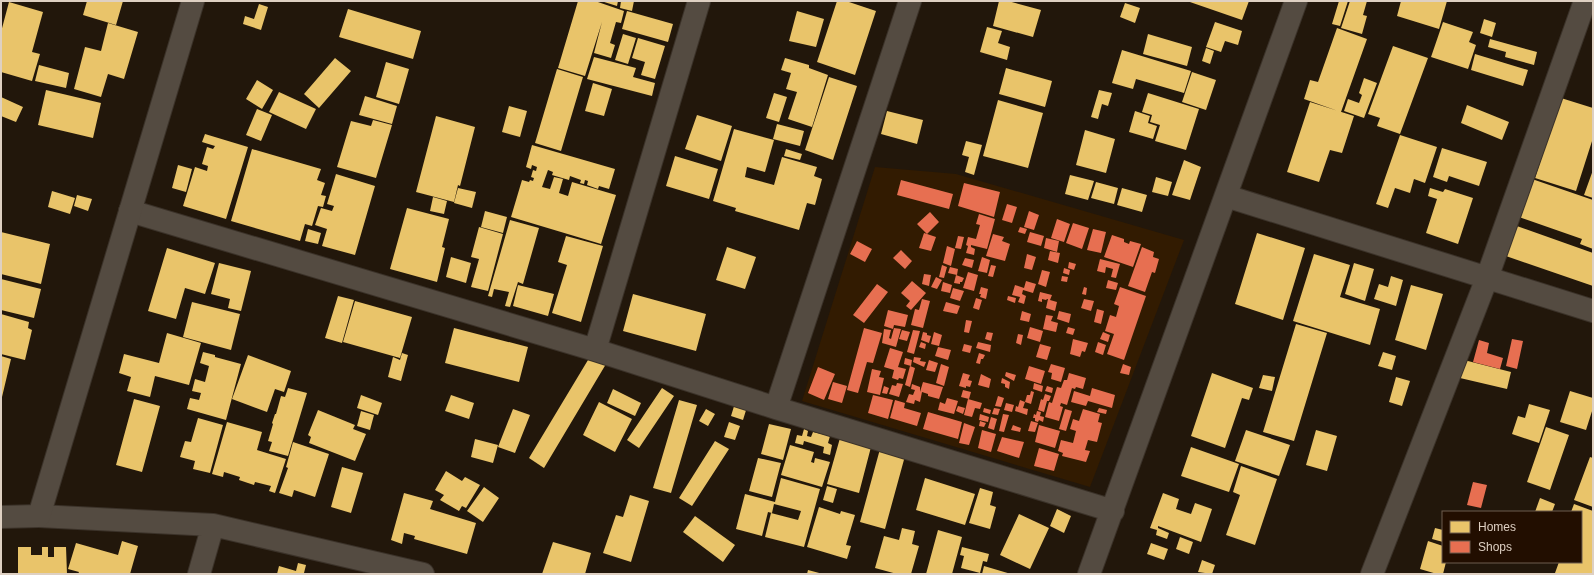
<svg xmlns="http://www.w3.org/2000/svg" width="1594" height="575" font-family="Arial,sans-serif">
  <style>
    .built { fill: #321b01 }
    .homes { fill: #e9c46a }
    .shops { fill: #e76f51 }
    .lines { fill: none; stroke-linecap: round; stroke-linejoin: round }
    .street-casing { stroke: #3b3229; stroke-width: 24 }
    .secondary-casing { stroke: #3b3229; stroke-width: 24 }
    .street { stroke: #544b41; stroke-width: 22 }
    .secondary { stroke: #544b41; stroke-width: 22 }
  </style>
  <rect width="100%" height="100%" fill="#22170b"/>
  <!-- built -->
  <path class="built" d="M875 167 956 174 1184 240 1090 487 802 401Z"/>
  <!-- homes -->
  <path class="homes" d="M87 1H123L116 25 83 15Z
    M578 1H595L624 11 621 23 616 22 610 43 615 45 611 58 594 53 602 22 585 76 558 68Z
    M601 1H618L617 6Z
    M621 1H634L632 11 620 8Z
    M837 1H846L876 11 855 75 817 62Z
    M999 1H1008L1041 10 1033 37 993 26Z
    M1187 1H1249L1242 20Z
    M1339 1H1348L1340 26 1332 24Z
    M1350 1H1367L1363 15 1367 16 1362 34 1341 28Z
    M1401 1H1447L1439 29 1397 16Z
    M9 2 43 12 32 52 40 54 32 81 1 72V32Z
    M1125 3 1140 8 1135 23 1120 17Z
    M259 4 268 7 261 30 243 24 245 16 254 19Z
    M348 9 421 31 413 59 339 37Z
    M627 11 673 24 668 42 622 29Z
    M797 11 824 19 816 47 789 41Z
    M1484 19 1496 23 1492 37 1480 33Z
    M1215 22 1242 31 1238 45 1225 41 1221 52 1206 47Z
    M1443 22 1473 32 1469 42 1476 45 1468 69 1431 57Z
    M108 23 138 32 124 79 108 74 101 97 74 89 85 47 101 51Z
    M987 27 1002 31 998 43 1010 47 1007 60 980 52Z
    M1337 28 1367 39 1341 112 1304 99 1310 80 1318 82Z
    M623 34 636 38 628 64 615 60Z
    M1148 34 1192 47 1187 66 1143 54Z
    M638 38 665 46 655 79 641 75 645 62 632 58Z
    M1490 39 1537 52 1534 65 1505 57 1506 52 1488 47Z
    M1393 46 1428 58 1400 134 1377 126 1380 118 1368 114Z
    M1206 48 1214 51 1210 64 1202 61Z
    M1122 50 1191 71 1184 93 1136 79 1133 89 1112 83Z
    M1475 54 1528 70 1523 86 1471 70Z
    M594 57 636 68 633 77 655 83 652 96 587 79Z
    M335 58 351 71 319 108 304 94Z
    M785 58 809 65V68L828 75 812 127 788 119 797 92 786 89 791 73 781 70Z
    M386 62 409 69 399 104 376 97Z
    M39 65 69 73 66 88 35 81Z
    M1006 68 1052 81 1045 107 999 94Z
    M557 69 583 77 561 151 535 143Z
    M1192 72 1216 80 1206 110 1182 102Z
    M829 77 857 86 833 160 805 150Z
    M1364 78 1377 83 1364 118 1344 111 1348 99 1359 103 1362 95 1359 93Z
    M257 80 273 90 262 109 246 99Z
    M593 83 612 89 604 116 585 111Z
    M46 90 101 103 93 138 38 125Z
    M1099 90 1112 93 1108 106 1102 104 1098 119 1091 117Z
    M279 92 316 109 306 129 269 112Z
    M774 93 787 97 779 122 766 118Z
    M1148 93 1199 109 1186 150 1155 141 1160 125 1150 122 1152 115 1142 112Z
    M365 96 397 106 392 124 359 115Z
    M1 97 23 107 16 122 1 116Z
    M1561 98 1593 108V138L1576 191 1535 178Z
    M998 100 1043 113 1028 168 983 156Z
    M1310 102 1354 116 1342 153 1330 150 1319 182 1287 172Z
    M1467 105 1509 122 1502 140 1461 123Z
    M509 106 527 111 520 137 502 132Z
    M257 109 272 115 261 141 246 135Z
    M887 111 923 120 917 144 881 134Z
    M1135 111 1150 116 1148 123 1157 126 1153 139 1129 132Z
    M697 115 732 126 721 161 685 149Z
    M436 116 475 127 460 186 458 185 454 202 416 192Z
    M373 120 392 125 376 178 337 167 351 121 371 126Z
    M777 124 804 131 800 146 773 139Z
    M734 129 774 140 765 172 747 167 745 177 774 185 782 157 817 167 814 176 822 179 815 205 807 203 799 230 735 211 736 208 713 201Z
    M1085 130 1115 139 1106 173 1076 165Z
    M205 134 248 147 226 219 183 206 195 167 207 171 208 166 202 164 207 147 213 149 215 146 202 142Z
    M1400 135 1437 147 1425 183 1414 179 1410 193 1395 188 1388 208 1376 204Z
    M966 141 982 145 974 175 965 172 969 157 962 155Z
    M532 145 615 169 609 189 599 186 598 189 587 185 588 181 585 180 584 184 580 183 581 180 570 176 569 180 552 175 553 172 548 170 542 187 550 189 554 177 563 179 559 193 568 196 572 182 616 195 601 244 511 217 522 180 529 182 530 180 533 181 534 178 531 177 533 170 536 171 537 167 532 165 531 169 526 167Z
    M1442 148 1487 162 1479 186 1449 176 1447 182 1433 177Z
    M252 149 321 169 317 180 325 183 321 195 326 196 323 207 318 206 312 226 305 224 300 241 231 221Z
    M786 149 802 154 800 160 784 156Z
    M675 156 718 169 709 199 666 186Z
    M1184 160 1201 167 1190 200 1172 195Z
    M178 165 192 169 186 192 172 188Z
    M1593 170V198L1584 195Z
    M336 174 375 186 355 255 322 246 327 229 315 225 321 208 332 211 334 206 327 204Z
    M1070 175 1094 181 1088 200 1065 194Z
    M1156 177 1172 182 1168 196 1152 192Z
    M1532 179 1593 200V249L1580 244 1582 239 1519 217Z
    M1096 182 1118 188 1114 204 1091 198Z
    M458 188 476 192 472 208 454 203Z
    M1122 188 1147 195 1142 212 1117 205Z
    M1430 188 1443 192 1445 189 1473 198 1458 244 1426 233 1437 199 1428 196Z
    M52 191 75 198 70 214 48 207Z
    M77 195 92 199 88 211 74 206Z
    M433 197 447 201 444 214 430 211Z
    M407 208 449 219 442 247 445 248 437 282 390 269Z
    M485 211 507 217 503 233 481 227Z
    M510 220 539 228 523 284 518 282 510 307 505 306 509 292 494 289 492 297 488 296Z
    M1514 225 1593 253V286L1503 255Z
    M479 227 503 234 488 291 471 287 479 259 471 257Z
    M308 229 321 233 318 244 305 241Z
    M1 232 50 244 41 284 1 274Z
    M1257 233 1305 248 1283 320 1235 304Z
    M566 236 603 246 581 322 552 313 567 265 558 262Z
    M727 247 756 257 745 289 716 280Z
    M167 248 215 263 205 294 185 288 176 319 148 311Z
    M1314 254 1350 265 1340 297 1380 309 1370 345 1293 321Z
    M451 257 471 263 466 283 446 277Z
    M219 263 251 271 241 311 228 308 230 299 211 294Z
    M1354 263 1374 269 1365 301 1345 294Z
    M1391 276 1403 280 1396 306 1374 299 1379 284 1388 287Z
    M1 279 41 289 34 318 1 310Z
    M518 285 554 294 548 316 513 306Z
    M1411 285 1443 294 1426 350 1395 340Z
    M633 294 706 314 696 351 623 331Z
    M338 296 354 300 342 343 325 338Z
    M355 301 412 317 400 358 343 342Z
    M192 302 240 314 231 350 183 337Z
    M1 314 29 322 28 328 32 330 25 360 1 354Z
    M1296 324 1327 333 1294 441 1263 432Z
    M454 328 528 347 519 382 445 363Z
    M167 333 201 343 189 385 155 376 150 397 127 391 131 377 119 373 124 354 159 363Z
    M203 352 215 355V357L241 364 226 420 187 409 190 398 199 400 201 393 192 391 195 379 205 382 209 366 200 363Z
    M1383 352 1396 356 1392 370 1378 366Z
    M402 353 408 355 401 381 388 377 393 357 400 360Z
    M248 355 291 371 284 392 275 389 267 412 232 399Z
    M591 355 606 364 544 468 529 458Z
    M1 356 11 359 2 397H1Z
    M1464 360 1511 372 1507 389 1460 378Z
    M1212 373 1253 388 1249 400 1242 398 1225 448 1191 436Z
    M1263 375 1275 377 1272 391 1259 388Z
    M1396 377 1410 381 1402 406 1389 402Z
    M288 388 307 393 288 456 269 451 272 442 268 441 273 424 272 423 275 414H276L281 396 285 397Z
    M662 388 674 396 639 448 627 440Z
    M613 389 641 403 635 416 607 403Z
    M1570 391 1593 398V408L1586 430 1560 422Z
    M361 395 382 403 378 415 357 408Z
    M451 395 474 403 469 419 445 411Z
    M134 399 160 406 142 472 116 465Z
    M679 400 697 405 671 493 653 488Z
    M599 402 632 419 615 452 583 435Z
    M735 403 747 407 743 420 731 416Z
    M1529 404 1550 410 1539 443 1512 434 1518 416 1525 418Z
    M513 409 530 415 515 453 498 447Z
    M706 409 715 414 708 426 699 421Z
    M318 410 355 425 353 429 366 434 355 461 309 443 311 437 308 435Z
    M361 411 374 415 370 430 357 426Z
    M198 418 223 425 210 473 193 469 195 461 180 457 185 441 191 442Z
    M227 422 262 432 257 450 286 459 275 493 269 491 271 486 255 482 254 485 239 480 240 477 224 472 223 477 212 474Z
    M729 422 740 426 735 440 724 437Z
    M769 424 791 429 783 460 761 454Z
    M1546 427 1569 435 1550 490 1527 482Z
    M804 429 808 431 807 436 811 437 813 432 830 436 828 443 832 445 830 455 823 453 824 447 804 441 803 445 795 443 797 435 802 436Z
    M1246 430 1290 445 1279 476 1235 461Z
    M1316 430 1337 436 1327 471 1306 465Z
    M840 438 871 447 859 493 827 484Z
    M475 439 498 445 493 463 471 457Z
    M715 441 729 449 692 506 679 498Z
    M293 442 329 454 315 497 294 490 292 497 279 493 288 468 286 467Z
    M790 445 814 452 811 462 814 463 815 458 830 462 822 487 781 475Z
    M1191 447 1239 464 1229 492 1181 476Z
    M880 449 905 456 885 529 860 522Z
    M1590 457 1593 458V507L1574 500Z
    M758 458 781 463 772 497 749 491Z
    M1241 466 1277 479 1255 545 1226 535 1240 495 1233 492Z
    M342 467 363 473 351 513 331 507Z
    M446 471 462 481 465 477 480 485 466 508 462 506 459 511 440 500 444 495 435 490Z
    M781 478 820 489 804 547 765 537 771 513 798 520 801 511 774 504 772 513 768 512 762 536 736 529 745 494 775 502Z
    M925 478 975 494 965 525 916 510Z
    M827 486 837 489 833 503 823 500Z
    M484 487 499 498 483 522 467 511Z
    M980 488 993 492 990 505 996 507 990 529 969 523Z
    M404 493 433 501 430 509 476 523 467 554 414 539 415 536 404 533 402 544 391 540Z
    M1163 493 1179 499 1176 509 1191 514 1195 503 1212 509 1201 542 1158 526V528L1169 533 1167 539 1156 535 1157 530 1150 528Z
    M630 495 649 501 631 562 603 553 616 515 623 517Z
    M1540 498 1555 504 1552 512H1535Z
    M1574 504 1593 511V574L1555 573 1559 562H1581V512H1571Z
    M819 507 840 514 841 511 855 515 846 545 851 546 847 559 807 547Z
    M1057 509 1071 516 1064 533 1050 526Z
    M1019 514 1049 528 1030 569 1000 555Z
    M695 516 735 545 723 562 683 532Z
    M902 528 915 531 912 544 919 546 911 574H897L875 568 884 536 899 540Z
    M1435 528 1443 530V542L1432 539Z
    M938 530 962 537 952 574H926Z
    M1180 537 1193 542 1189 554 1176 549Z
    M122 541 138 546 130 574H78L79 572 68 569 76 543 118 555Z
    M1428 541 1443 546V562H1446L1443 574H1437L1420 569Z
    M553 542 591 553 585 574H542Z
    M1151 543 1168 549 1164 560 1147 554Z
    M18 547H31V555H42V547H48V557H54V547H66L67 574H18Z
    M962 547 989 554 987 562 983 561 980 573 961 568 964 556 960 555Z
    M1202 560 1215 565 1212 574 1198 572Z
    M298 563 306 565 304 573 307 574H277L279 566 296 571Z
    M984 566 1011 574H982Z
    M808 570 823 574H807Z"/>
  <!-- shops -->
  <path class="shops" d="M901 180 953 194 949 209 897 195Z
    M964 183 1000 192 994 217 958 206Z
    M1007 204 1017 207 1012 223 1002 220Z
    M1029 211 1039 215 1034 230 1024 227Z
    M930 212 939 222 927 234 917 224Z
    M979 214 995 219 987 249 971 245V247L975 249 974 255 966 253 968 246 966 245 968 237 976 239 980 225 976 224Z
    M1057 219 1070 224 1064 242 1051 238Z
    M1073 223 1089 228 1082 249 1066 243Z
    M1020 227 1027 229 1025 234 1018 232Z
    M1093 229 1106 232 1101 253 1087 250Z
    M1030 232 1044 236 1041 246 1027 242Z
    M924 233 936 237 931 251 919 248Z
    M993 234 1004 237 1002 241 1010 244 1005 261 986 256Z
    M1112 235 1124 239V242L1129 244 1130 241 1141 244 1133 267 1104 257Z
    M958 236 964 237 961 249 955 248Z
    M1046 238 1059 241 1057 252 1044 248Z
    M857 241 872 249 865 262 850 254Z
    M947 246 955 249 951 266 943 263Z
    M1142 247 1154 252 1153 257 1159 259 1155 273 1152 272 1145 292 1128 286Z
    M901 250 912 261 905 269 893 258Z
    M1050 251 1060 253 1058 263 1048 260Z
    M1027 254 1036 257 1032 270 1024 268Z
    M982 257 990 260 987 273 978 271Z
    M965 258 974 260 972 268 962 265Z
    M1100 259 1120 264 1116 278 1111 277 1113 269 1106 267 1105 273 1097 271Z
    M1069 262 1076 264 1074 270 1068 268Z
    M942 265 947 267 944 278 939 277Z
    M991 265 996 266 993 277 988 276Z
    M950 267 958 269 957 275 948 273Z
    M1064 268 1070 270 1069 275 1063 273Z
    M1042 270 1050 272 1046 287 1038 284Z
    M968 272 978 275 974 291 963 288Z
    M924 274 931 275 929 286 922 284Z
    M956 275 964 278 962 282H960V284L954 283Z
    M1062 276 1068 277 1067 282 1061 281Z
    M936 277 942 280 937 289 931 287Z
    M1108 280 1118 283 1116 290 1106 288Z
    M912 281 926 293 911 310 906 306 910 301 901 293Z
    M1026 281 1036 284 1033 293 1023 290 1022 294 1026 296 1024 304 1018 302 1020 297 1012 295 1015 285 1024 288Z
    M943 282 952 285 950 293 941 291Z
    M877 284 888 292 864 323 853 315Z
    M981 287 988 289 986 299 980 297 981 294H979Z
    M1084 287 1087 288 1086 295 1082 294Z
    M1120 287 1146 296 1124 360 1107 354 1114 334 1105 331 1110 315 1116 317 1119 306 1114 304Z
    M953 288 964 291 960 301 950 298Z
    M1040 292 1052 295 1050 300 1057 302 1055 311 1046 308 1048 299H1047L1046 300 1042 299V302L1038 301Z
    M1008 296 1016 298 1015 303 1007 300Z
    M976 298 982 300 979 310 973 308Z
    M922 299 930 301 923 328 911 325 915 309 919 310Z
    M1084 299 1094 301 1091 311 1081 308Z
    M946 302 960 306 957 314 943 311Z
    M1097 309 1104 311 1101 324 1094 322Z
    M888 310 908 315 905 327 894 325 893 329 884 326Z
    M1022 311 1031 314 1029 322 1020 320Z
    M1059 311 1071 314 1069 323 1057 319Z
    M1046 315 1053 316 1051 321 1058 323 1056 332 1043 329Z
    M966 320 972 321 969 333 964 332Z
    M1030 327 1043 331 1040 342 1027 338Z
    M1068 327 1075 329 1073 335 1066 333Z
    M864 328 882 333 873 363 867 362 858 393 847 390Z
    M894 328 901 329 896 347 882 343 884 329 891 330 889 338 891 339Z
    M902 330 910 332 907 341 899 339Z
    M913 330 920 331 914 354 907 352Z
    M923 332 927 333V335L931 336 929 343 921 340Z
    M934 332 942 335 939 346 931 344Z
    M987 332 993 333 991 341 985 339Z
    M1103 332 1110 335 1108 342 1100 339Z
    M1018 334 1023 335 1021 345 1016 343Z
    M1073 339 1088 343 1085 352 1082 351 1080 357 1070 354Z
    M1512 339 1523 341 1517 369 1506 366Z
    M1479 340 1489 343 1487 353 1503 358 1500 369 1473 362Z
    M921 342 926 344 925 349 919 347Z
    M978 342 991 345 990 352 976 348Z
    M1098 342 1106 345 1103 355 1095 352Z
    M964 344 972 346 970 353 962 351Z
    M1040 344 1051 347 1047 360 1036 357Z
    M938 347 951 350 948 360 935 356Z
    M890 348 903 352 898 367 906 369 903 379 899 378 898 380 892 378 894 370 884 367Z
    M979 353 985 355 983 359H981L980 364 976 363Z
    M914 357 921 358 920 361 926 362 924 367 913 362Z
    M905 358 912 360 911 366 904 364Z
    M929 360 938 363 935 372 926 370Z
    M941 364 949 367 944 386 936 383Z
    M1051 364 1065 368 1061 382 1051 379 1052 373 1048 372Z
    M1123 364 1131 367 1129 375 1120 373Z
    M910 366 915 368 910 387 905 385Z
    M1029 366 1045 371 1041 384 1025 379Z
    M818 367 835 374 824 400 808 393Z
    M872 369 881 371 879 377 884 378 880 395 867 392Z
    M1006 372 1016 375 1014 381 1005 376Z
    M963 373 970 375 968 380 972 381 970 387 966 386V388L959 386Z
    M1069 373 1086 378 1083 389 1076 387 1075 389 1072 388 1067 405 1061 403 1060 406 1063 407 1059 421 1045 417 1049 402 1052 403 1057 387 1061 388 1064 380H1067Z
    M981 374 991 379 989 388 978 385Z
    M1002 378 1010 382 1009 389 1005 387V384L1001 383Z
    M833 382 847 386 842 403 828 399Z
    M923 382 943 387 939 399 928 396V394L922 392 920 402 915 400 914 404 906 402 909 394 913 395 915 390 911 389 912 384 920 387V392Z
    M897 383 903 384 899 397 889 394 892 385 896 386Z
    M1034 383 1043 386 1042 392 1033 389Z
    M884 386 889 388 887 394 882 393Z
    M1047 386 1053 388 1052 393 1045 391Z
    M1092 388 1115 395 1112 408 1088 401 1086 406 1071 402 1074 391 1090 396Z
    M963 390 971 392 969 399 961 397Z
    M1031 391 1034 392 1031 404 1025 402 1027 395H1030Z
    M1045 394 1051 396 1049 401H1047L1044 412 1038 410 1041 399 1043 400Z
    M873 395 893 400 888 419 868 413Z
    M998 396 1004 398 1001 407 995 406Z
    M947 398 958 401 954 414 938 410 940 402 945 404Z
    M968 399 982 403 980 409 975 408 972 417 964 415Z
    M895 400 905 403 904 408 921 413 917 426 890 418Z
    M1020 400 1025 402 1023 408 1028 409 1027 415 1015 411 1016 406 1018 407Z
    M1006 403 1014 405 1012 412 1004 410Z
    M958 406 965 408 963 414 956 411Z
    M984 408 991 410 990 414 983 412Z
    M994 408 1000 409 998 415 992 414Z
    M1099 408 1107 410 1106 414 1097 412Z
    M1065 409 1072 411 1066 431 1059 429Z
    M1083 409 1100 414 1098 422 1102 423 1097 442 1088 440 1085 450 1090 451 1086 462 1062 456 1063 453 1058 451 1061 440 1073 443 1076 431 1070 429 1073 419 1079 421Z
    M1037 411 1041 412 1040 416 1044 417 1043 422 1039 420 1038 422 1035 421V418H1033L1034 414 1036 415Z
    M928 412 962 422 958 439 923 429Z
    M980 414 989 417 988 422 979 420Z
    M1003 414 1009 415 1004 432 999 431Z
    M991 417 997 419 994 430 988 428Z
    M980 421 986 423 984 427 979 426Z
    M1031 421 1038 423 1035 432 1028 431Z
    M964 423 975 427 969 445 959 443Z
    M1013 425 1021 428 1020 432 1011 430Z
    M1039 425 1060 431 1055 448 1035 442Z
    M982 430 996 434 991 452 978 448Z
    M1002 437 1024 442 1019 458 997 451Z
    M1039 448 1059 454 1054 471 1034 466Z
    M1473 482 1487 485 1481 508 1467 505Z"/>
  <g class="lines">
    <defs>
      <path id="street" d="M1226 196 1593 311
        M130 211 595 350 776 408 1113 511
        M595 350 699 1
        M776 408 910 1
        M39 516 213 525 423 574
        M199 574 213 525
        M1089 574 1296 1
        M1372 574 1487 278 1585 1"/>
      <path id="secondary" d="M1 517 39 516 193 1"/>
    </defs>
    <!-- street casing -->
    <use href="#street" class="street-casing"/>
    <!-- secondary casing -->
    <use href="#secondary" class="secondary-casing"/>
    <!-- street -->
    <use href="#street" class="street"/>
    <!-- secondary -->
    <use href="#secondary" class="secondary"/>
  </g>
  <!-- border -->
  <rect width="1594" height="575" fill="none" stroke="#ded0c2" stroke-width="4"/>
  <!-- legend -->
  <rect x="1442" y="511" width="140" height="52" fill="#220e00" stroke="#6d5c4e"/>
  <rect x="1450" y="521" width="20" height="12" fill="#e9c46a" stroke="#6d5c4e"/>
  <text x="1478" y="531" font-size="12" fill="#ded0c2">Homes</text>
  <rect x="1450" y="541" width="20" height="12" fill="#e76f51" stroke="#6d5c4e"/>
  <text x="1478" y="551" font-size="12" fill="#ded0c2">Shops</text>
</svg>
